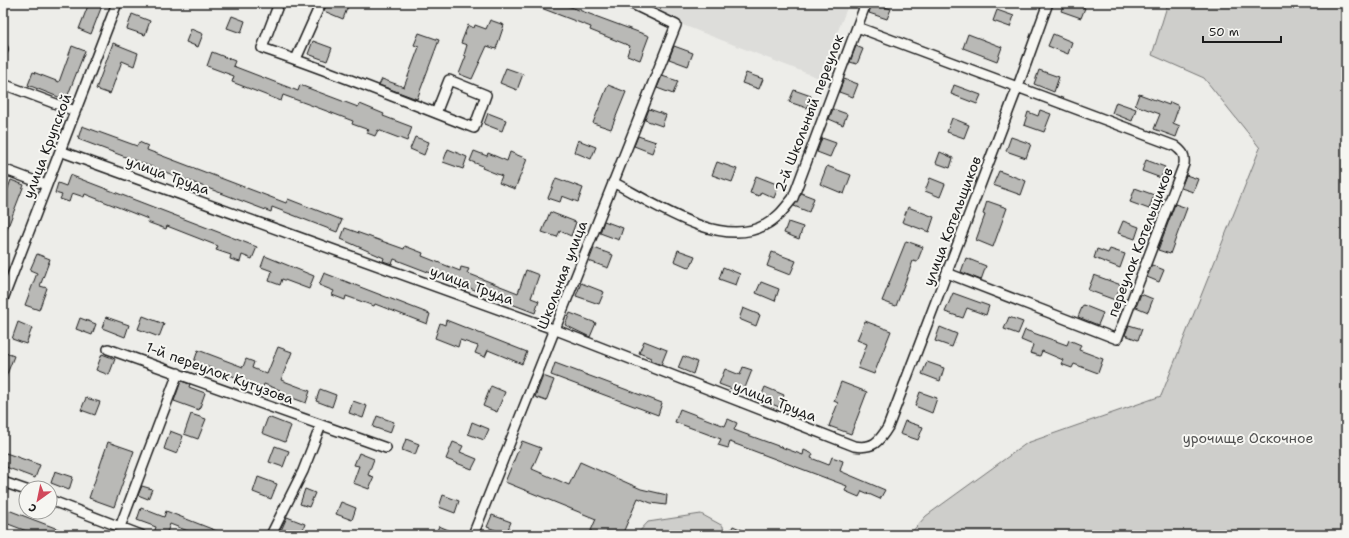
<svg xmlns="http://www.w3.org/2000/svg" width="1349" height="538" font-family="'Shantell Sans',sans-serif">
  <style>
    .built { fill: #ddddda }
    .green { fill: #cececb; stroke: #757574 }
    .building { fill: #b9b9b6; stroke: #1c1c1c }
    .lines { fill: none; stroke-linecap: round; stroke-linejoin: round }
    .minor-casing { stroke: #1c1c1c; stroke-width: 12 }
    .minor { stroke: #f6f6f2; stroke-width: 9 }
    .labels { text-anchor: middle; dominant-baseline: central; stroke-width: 4; stroke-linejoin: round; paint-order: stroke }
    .street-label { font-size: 14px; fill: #1c1c1c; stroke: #f6f6f2 }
    .park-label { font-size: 14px; fill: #515151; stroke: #f6f6f2 }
  </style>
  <rect width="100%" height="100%" fill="#edede9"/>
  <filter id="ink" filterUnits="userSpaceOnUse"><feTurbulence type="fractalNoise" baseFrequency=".025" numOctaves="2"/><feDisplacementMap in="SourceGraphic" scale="8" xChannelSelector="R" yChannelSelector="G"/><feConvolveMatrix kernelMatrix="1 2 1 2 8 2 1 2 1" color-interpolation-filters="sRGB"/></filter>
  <g filter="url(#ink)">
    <!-- built -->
    <path class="built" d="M626 3H849L819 78Z"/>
    <!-- green -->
    <path class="green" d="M1168 3H1346V535H909L926 516 1027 443 1161 396 1260 148 1204 78 1152 55Z
      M701 514 723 526 724 535H636L648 522Z"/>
    <!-- building -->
    <path class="building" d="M89 3H103L91 34 79 29Z
      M327 3H340L348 6 343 19 324 11Z
      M528 3H560L649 36 640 60 627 55 630 46 590 30 591 27Z
      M872 3 891 9 887 19 869 13Z
      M1064 3H1071L1085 8 1081 18 1061 11Z
      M997 10 1014 16 1010 27 993 21Z
      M132 14 150 21 145 35 127 29Z
      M232 16 245 21 241 33 227 28Z
      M490 20 504 25 496 49 487 46 472 79 459 74 466 56 464 55 467 45 461 43 468 25 474 28 475 25 486 29Z
      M191 29 203 34 198 47 186 42Z
      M419 33 439 40 417 99 379 85 382 79 404 87 419 47 414 45Z
      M968 34 1002 47 997 61 963 48Z
      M1053 34 1072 42 1068 54 1048 46Z
      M313 41 332 48 327 61 308 54Z
      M113 43 138 53 134 66 122 61 110 94 96 89Z
      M72 46 85 51 66 100 28 85 33 72 59 82Z
      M674 46 693 53 688 66 669 59Z
      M856 46 863 49 857 64 850 62Z
      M212 52 235 61 233 66 298 91 300 85 358 107 360 104 384 114 383 116 412 127 407 141 378 130 375 136 367 133 369 130 352 124 353 121 316 107 283 95 281 101 232 82 234 76 207 66Z
      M506 68 523 74 517 90 500 83Z
      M1039 70 1059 77 1054 92 1034 84Z
      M746 73 763 79 759 89 742 83Z
      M662 76 678 81 673 94 657 88Z
      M844 79 858 84 853 97 839 92Z
      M608 85 626 92 611 129 593 123Z
      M954 85 981 95 977 104 951 94Z
      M794 90 811 96 807 108 789 102Z
      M1139 94 1169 105 1170 102 1179 106 1173 123 1180 126 1176 137 1154 129 1160 114 1135 105Z
      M1116 102 1136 109 1132 121 1112 113Z
      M649 109 666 115 662 126 645 120Z
      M833 109 847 114 843 125 829 119Z
      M1040 110 1051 114 1044 132 1024 125 1028 112 1038 116Z
      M488 113 506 120 502 131 484 124Z
      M952 118 969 125 964 138 947 132Z
      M82 126 137 146 139 142 148 146 147 150 286 203 288 199 342 220 337 232 272 207 271 212 78 139Z
      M638 136 656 142 652 153 634 146Z
      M415 137 429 142 424 155 410 149Z
      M1011 137 1031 144 1026 158 1006 151Z
      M822 138 836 143 830 157 817 152Z
      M578 140 596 147 591 159 574 152Z
      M448 149 467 157 463 169 443 162Z
      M474 151 487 156 488 153 507 161 510 152 527 159 515 189 499 183 502 176 482 168 483 166 470 161Z
      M940 152 953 158 950 168 936 163Z
      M1146 160 1165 167 1161 178 1142 171Z
      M717 162 737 169 732 182 712 175Z
      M827 166 851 175 844 194 820 184Z
      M999 171 1026 181 1021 195 993 185Z
      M70 175 257 247 252 259 242 255 240 262 230 259 231 255 216 250 218 246 167 226 166 229 147 222 148 219 85 194 84 197 72 193 69 202 60 199 62 195 55 193 58 183 66 186Z
      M1186 175 1198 179 1193 192 1181 188Z
      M756 176 779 185 774 198 761 192 759 196 750 193Z
      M556 178 583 188 578 202 562 196 560 202 548 198Z
      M930 178 945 184 940 197 925 191Z
      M11 180 24 185 4 237 3 202Z
      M1135 188 1154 195 1149 209 1130 202Z
      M801 193 814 198 809 212 794 206Z
      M987 201 1007 208 993 247 976 240 985 215 983 214Z
      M1175 204 1187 208 1170 254 1158 250Z
      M908 207 934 217 929 232 902 222Z
      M550 212 576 222 571 236 560 231 557 237 542 232Z
      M604 221 623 228 619 240 600 233Z
      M1123 221 1139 227 1135 239 1118 233Z
      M788 222 803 227 799 239 784 233Z
      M345 228 404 249 405 246 423 253 422 256 460 271 461 267 469 269 467 273 518 293 526 270 539 275 531 298 539 301 535 313 394 259 392 264 383 261 384 258 341 239Z
      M906 241 923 247 917 262 913 261 896 306 882 301Z
      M594 248 613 255 608 268 589 261Z
      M1097 249 1108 253 1110 249 1125 254 1120 268 1094 258Z
      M678 250 695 256 690 268 674 261Z
      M772 252 796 261 790 275 767 266Z
      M37 254 50 259 40 286 47 288 39 310 25 305 37 273 30 270Z
      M265 256 314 276 309 289 282 279 280 285 269 281 272 271 261 267Z
      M966 258 986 266 981 280 961 272Z
      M1152 265 1164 270 1159 282 1147 277Z
      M723 267 740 274 736 285 719 279Z
      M324 273 430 314 427 324 375 304 374 306 346 296 345 300 332 295 334 291 319 285Z
      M1094 275 1121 285 1115 300 1088 290Z
      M761 282 779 289 775 301 756 293Z
      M581 283 604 292 599 304 576 296Z
      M953 293 989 306 986 315 967 308 963 318 945 312Z
      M1141 294 1153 299 1148 312 1136 307Z
      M1083 305 1103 313 1098 325 1078 317Z
      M743 308 760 315 756 326 739 319Z
      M570 313 596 323 590 337 565 325Z
      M143 316 164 324 159 337 138 329Z
      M106 317 129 325 125 337 102 328Z
      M1009 317 1023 322 1018 334 1004 329Z
      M80 318 96 324 92 335 76 329Z
      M446 320 527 352 522 364 488 350 485 357 475 353 478 346 460 340 458 347 435 338 440 323 445 325Z
      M865 321 891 331 874 374 858 368 867 344 857 340Z
      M18 322 32 328 26 344 12 339Z
      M1129 325 1142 329 1138 340 1125 335Z
      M940 327 957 334 952 347 935 341Z
      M1025 330 1067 345 1069 340 1081 345 1079 350 1103 359 1098 373 1074 364 1072 368 1061 364 1063 360 1042 351 1040 356 1030 353 1033 345 1021 340Z
      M644 341 667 350 661 365 650 360 651 358 639 353Z
      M278 347 292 352 281 380 310 391 306 403 279 393 280 390 264 384 261 392 248 387 249 382 194 362 198 350 243 367 246 359 254 362 252 368 267 374Z
      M3 352 14 356 4 382H3Z
      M102 354 115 359 109 375 96 370Z
      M683 356 697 362 693 374 678 368Z
      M927 362 944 368 940 381 922 374Z
      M555 363 662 403 658 415 551 375Z
      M743 367 752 370 743 393 719 384 725 369 740 375Z
      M543 376 554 380 546 401 535 397Z
      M181 381 190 384 189 387 205 393 199 410 174 401Z
      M841 382 867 392 851 434 829 426 838 403 834 401Z
      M491 386 505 392 497 412 483 406Z
      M765 387 784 395 779 407 760 399Z
      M320 389 336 395 332 407 316 401Z
      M920 392 937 398 932 413 915 406Z
      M86 398 100 402 95 415 81 410Z
      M353 401 367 406 363 418 349 413Z
      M680 409 725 426 728 419 737 423 734 430 803 455 804 450 813 454 811 458 829 465 832 457 843 461 840 471 885 490 880 499 862 491 859 497 845 491 847 486 730 442 728 448 718 445 721 439 675 422Z
      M191 414 206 419 198 439 184 434Z
      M377 416 394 422 390 433 373 427Z
      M268 417 291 426 285 442 262 433Z
      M905 421 923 427 918 440 900 434Z
      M472 422 489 429 484 440 468 434Z
      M170 431 183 436 177 454 164 449Z
      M406 439 419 444 415 455 402 450Z
      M522 441 541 448 532 469 569 485 580 462 641 489 667 495 666 505 651 503 638 498 622 535H589L596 519 505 482Z
      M108 442 134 451 114 507 89 498Z
      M453 442 463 446 460 452 477 459 472 469 446 459Z
      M275 446 289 451 283 467 269 462Z
      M3 452 40 465 35 478 3 466Z
      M359 453 374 459 368 475 374 477 369 489 353 483 359 466 354 465Z
      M55 471 73 477 69 490 51 483Z
      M258 477 277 484 271 499 253 492Z
      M142 486 152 489 148 499 138 495Z
      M305 489 315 493 309 507 300 504Z
      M443 495 459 501 455 513 439 507Z
      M341 502 356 508 352 520 336 514Z
      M3 508 71 534V535H37L3 522Z
      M141 508 164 517 166 511 227 535H198L170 524 166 535H158L154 533 156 527 137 520Z
      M492 515 511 522 506 534 487 527Z
      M287 517 305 524 301 535H279Z
      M439 526 460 535H435Z
      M733 526 754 535H729Z"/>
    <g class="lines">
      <defs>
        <path id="minor" d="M279 3 262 48C334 72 404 101 474 128L486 95 449 80 436 113
          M857 27 1175 146C1183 152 1185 155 1184 164L1117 339 947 273
          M3 49V50
          M296 59 321 3
          M3 84 75 111
          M60 151 556 330 854 446C873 449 879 442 888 427L1018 86 1048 3
          M3 169 46 185
          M613 182C653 203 720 250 765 225 777 219 785 208 793 198L866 3
          M3 299 117 3
          M108 349 386 448
          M3 482 26 490
          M50 500 141 535
          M120 527 178 373
          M271 535 303 471 321 425
          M473 535 676 25 630 3"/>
      </defs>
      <!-- minor casing -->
      <use href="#minor" class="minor-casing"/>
      <!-- minor -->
      <use href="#minor" class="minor"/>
    </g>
  </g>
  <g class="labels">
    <!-- street labels -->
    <g class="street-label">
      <text transform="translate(809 113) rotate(-69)">2-й Школьный переулок</text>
      <text transform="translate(47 146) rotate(-69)">улица Крупской</text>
      <text transform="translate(168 175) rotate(20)">улица Труда</text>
      <text transform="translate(952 221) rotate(-69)">улица Котельщиков</text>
      <text transform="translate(1140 242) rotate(-69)">переулок Котельщиков</text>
      <text transform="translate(562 275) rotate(-69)">Школьная улица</text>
      <text transform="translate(472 285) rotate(20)">улица Труда</text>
      <text transform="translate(220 373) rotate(20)">1-й переулок Кутузова</text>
      <text transform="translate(775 401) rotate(21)">улица Труда</text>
    </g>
    <!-- park labels -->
    <g class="park-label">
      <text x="1248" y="438">урочище Оскочное</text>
    </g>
  </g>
  <!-- margin -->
  <rect width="1349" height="538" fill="none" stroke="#f6f6f2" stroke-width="16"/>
  <rect x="8" y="8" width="1333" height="522" fill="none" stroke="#1c1c1c" stroke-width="1.5" filter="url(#ink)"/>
  <!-- north arrow -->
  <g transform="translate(38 500) rotate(213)"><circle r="19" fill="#f6f6f2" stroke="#9f9f9c"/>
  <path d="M0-3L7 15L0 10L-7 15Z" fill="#d1495b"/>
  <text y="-6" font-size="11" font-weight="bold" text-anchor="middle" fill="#1c1c1c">С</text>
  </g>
  <!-- scale -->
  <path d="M1203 36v6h78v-6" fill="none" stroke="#1c1c1c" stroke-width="2"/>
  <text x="1209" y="36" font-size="12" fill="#1c1c1c" stroke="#f6f6f2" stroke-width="3" paint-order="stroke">50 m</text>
</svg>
